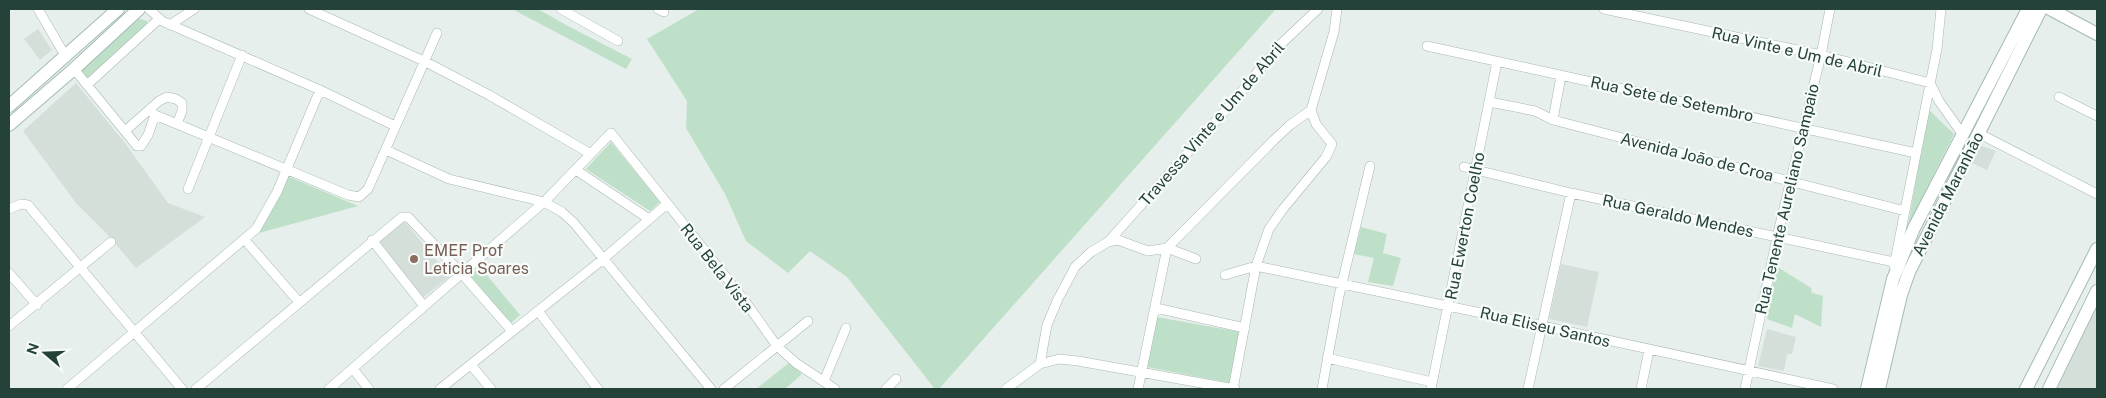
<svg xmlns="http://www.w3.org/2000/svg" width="2106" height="398" font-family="'Public Sans',sans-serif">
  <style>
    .built { fill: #d4dfda }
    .green { fill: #bfe0c8 }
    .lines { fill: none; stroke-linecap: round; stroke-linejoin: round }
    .street-casing { stroke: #a8b8b2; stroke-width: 10 }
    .secondary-casing { stroke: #a4bbb3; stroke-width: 14 }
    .street { stroke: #fff; stroke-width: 9 }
    .secondary { stroke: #fff; stroke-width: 12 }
    .education-dot { fill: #8d6e63; stroke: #f7fbf9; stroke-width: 2 }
    .labels { text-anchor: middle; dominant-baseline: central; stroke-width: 4.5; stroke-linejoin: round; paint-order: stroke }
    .street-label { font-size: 16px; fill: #24423a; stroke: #f7fbf9 }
    .education-label { font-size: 16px; fill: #785e54; stroke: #f7fbf9; text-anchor: start }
  </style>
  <rect width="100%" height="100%" fill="#e6efeb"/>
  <!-- built -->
  <path class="built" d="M38 29 52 50 40 60 24 39Z
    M76 83 125 143 168 203 205 217 136 268 107 234 76 203 23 131Z
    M1979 145 1996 151 1987 170 1970 162Z
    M404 221 450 276 423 298 378 243Z
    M1561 264 1599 272 1587 327 1549 319Z
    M2097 303V389H2055Z
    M1767 329 1796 337 1792 354H1787L1784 371 1758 366Z"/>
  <!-- green -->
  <path class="green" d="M512 9H538L566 25 632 59 626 69Z
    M699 9H1276L939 389H935L847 277 810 251 788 273 746 241 725 194 686 128 687 101 647 39Z
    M141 19 147 21V24L88 79 81 70 135 20Z
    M1928 109 1954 134 1908 226Z
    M611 142 660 202 650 211 586 169Z
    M287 176 358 206 259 233Z
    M1361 227 1387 234 1383 253 1401 258 1393 286 1368 282 1374 258 1354 254Z
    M1776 266 1811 288 1812 293 1823 296 1821 327 1795 314 1792 328 1767 319Z
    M480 267 520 315 510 324 470 275Z
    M1157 317 1240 332 1230 383 1147 367Z
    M790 362 802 374 785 389H756Z"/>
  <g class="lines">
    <defs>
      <path id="street" d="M38 9 66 57
        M149 9 162 21 320 90 395 126
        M309 9 424 61 489 95 591 154
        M561 9 618 41
        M658 9 664 12
        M1604 9 1821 55 1930 83 1939 101 1963 135
        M170 25 194 9
        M1427 46 1916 153
        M74 69 137 146H141L148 135 155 115
        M87 85 159 19
        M2059 97 2097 116
        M1490 102 1535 111 1553 120 1905 211
        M150 110 155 115 177 124 348 195 359 197 368 189 437 33
        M1311 110 1334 32 1337 9
        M1553 120 1561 76
        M125 131 159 101 167 97 176 99 182 103V111L177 124
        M1978 133 2097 194
        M386 150 449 179 544 202 562 212 574 223 711 389
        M1464 167 1571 193 1894 262
        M576 170 649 219
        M188 189 242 55
        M9 209 21 204 28 205 182 389
        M244 239 299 302
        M372 240 424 306
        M1108 242 1232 103 1281 44 1318 9
        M1894 266 1937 49 1941 9
        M9 273 37 305
        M1225 275 1256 266 1543 326 1833 389
        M1156 308 1245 328
        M538 311 598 389
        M9 326 111 242
        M1327 358 1432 382
        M1040 364 1059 359 1078 361 1235 389
        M471 365 491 389
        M353 369 369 389
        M824 381 846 328
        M67 389 256 229 277 192 320 90
        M196 389 402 217H408L462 274 512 331
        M329 389 544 202 611 133 742 297 777 346 796 363 835 389
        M440 389 602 260 667 204
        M724 389 808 321
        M886 389 896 379
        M1006 389 1040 364 1047 325 1058 299 1075 267 1091 252 1108 242 1118 240 1148 251 1167 248 1196 259
        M1138 389 1167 248 1274 140 1290 125 1311 110
        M1233 389 1256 266 1269 229 1283 209 1326 157 1332 144 1316 124 1311 110
        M1322 389 1339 296 1370 166
        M1431 389 1497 62
        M1528 389 1571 193
        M1641 389 1649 350
        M1745 389 1777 237 1821 55 1830 9"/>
      <path id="secondary" d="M2050 9 2097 34
        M9 106 118 9
        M9 125 74 69 139 9
        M1867 389 1893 279 1914 228 2028 9
        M1879 389 1901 295 1909 272 2041 9
        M2026 389 2097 249
        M2049 389 2097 291"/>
    </defs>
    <!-- street casing -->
    <use href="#street" class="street-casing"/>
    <!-- secondary casing -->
    <use href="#secondary" class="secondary-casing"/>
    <!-- street -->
    <use href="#street" class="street"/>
    <!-- secondary -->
    <use href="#secondary" class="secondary"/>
  </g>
  <!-- markers -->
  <circle class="education-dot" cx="414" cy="259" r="5"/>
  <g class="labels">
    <!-- street labels -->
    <g class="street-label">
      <text transform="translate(1797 52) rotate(13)">Rua Vinte e Um de Abril</text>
      <text transform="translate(1672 99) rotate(12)">Rua Sete de Setembro</text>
      <text transform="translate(1212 124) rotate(-49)">Travessa Vinte e Um de Abril</text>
      <text transform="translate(1697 157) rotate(14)">Avenida João de Croa</text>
      <text transform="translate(1948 194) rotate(-63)">Avenida Maranhão</text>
      <text transform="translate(1787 199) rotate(-77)">Rua Tenente Aureliano Sampaio</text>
      <text transform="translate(1678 216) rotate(12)">Rua Geraldo Mendes</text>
      <text transform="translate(1465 226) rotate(-79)">Rua Ewerton Coelho</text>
      <text transform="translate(717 268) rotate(52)">Rua Bela Vista</text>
      <text transform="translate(1545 327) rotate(13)">Rua Eliseu Santos</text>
    </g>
    <!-- education labels -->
    <g class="education-label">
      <text x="424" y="250">EMEF Prof<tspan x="424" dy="18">Leticia Soares</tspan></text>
    </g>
  </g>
  <!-- border -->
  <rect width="2106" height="398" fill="none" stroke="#24423a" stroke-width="20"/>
  <!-- north arrow -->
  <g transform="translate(45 353) rotate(289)" stroke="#f7fbf9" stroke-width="4" paint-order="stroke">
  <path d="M0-4L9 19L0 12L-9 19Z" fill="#24423a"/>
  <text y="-8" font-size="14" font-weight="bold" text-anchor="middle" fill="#24423a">N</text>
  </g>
</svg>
